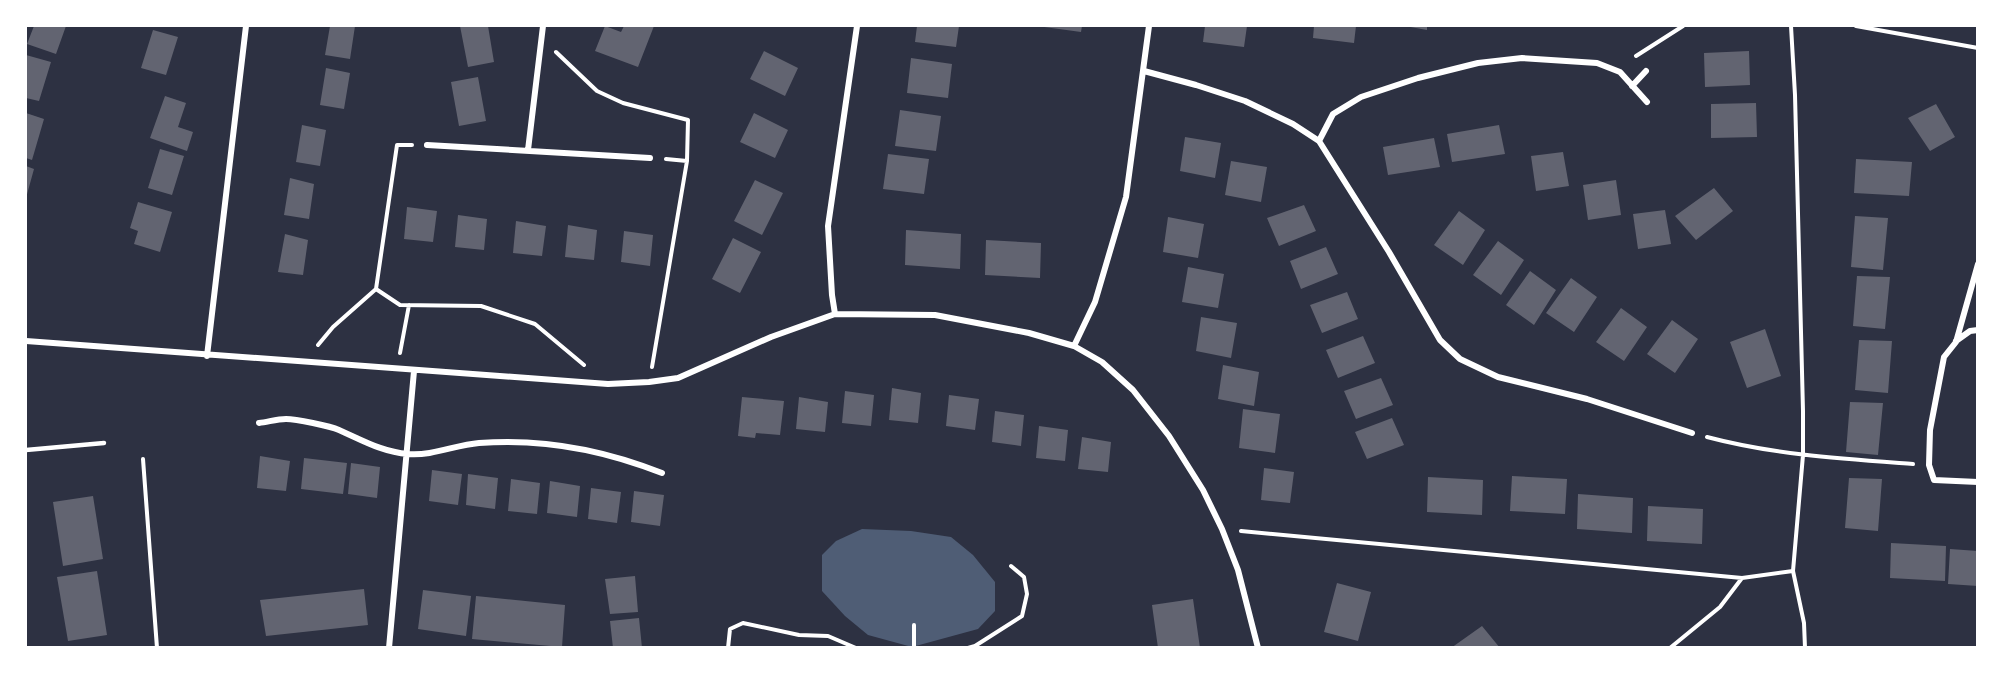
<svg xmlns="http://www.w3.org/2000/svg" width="2003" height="673" font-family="'Source Sans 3',sans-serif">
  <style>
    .water { fill: #4f5d75 }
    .building { fill: #626471 }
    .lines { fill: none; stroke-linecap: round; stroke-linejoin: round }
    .path { stroke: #fff; stroke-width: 4 }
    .service { stroke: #fff; stroke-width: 4.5 }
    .minor { stroke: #fff; stroke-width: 6 }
  </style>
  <rect width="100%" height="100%" fill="#2d3142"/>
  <!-- water -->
  <path class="water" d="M862 529 911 531 951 537 973 555 995 582V611L978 629 912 647 868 635 845 616 822 591V555L836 541Z"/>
  <!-- building -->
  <path class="building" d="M34 26H66L56 54 27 44Z
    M330 26H355L350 59 325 55Z
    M460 26H488L494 62 468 67Z
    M605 26 621 32 624 26H654L638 67 595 51Z
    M917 26H959L956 47 915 42Z
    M1037 26H1082L1081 32Z
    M1205 26H1247L1244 47 1203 42Z
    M1314 26H1356L1354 43 1313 38Z
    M1405 26H1427V30Z
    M153 30 178 37 166 75 141 68Z
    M764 51 798 68 785 96 750 79Z
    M1749 51 1750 85 1705 87 1704 53Z
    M26 55 51 62 39 101 26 98Z
    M911 58 952 64 948 98 907 93Z
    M326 68 350 73 344 109 320 105Z
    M478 77 486 121 459 126 451 82Z
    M165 96 186 103 178 127 193 132 187 151 150 138Z
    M1756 103 1757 137 1711 138V104Z
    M1936 104 1955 137 1930 151 1908 118Z
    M900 110 941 116 936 151 895 146Z
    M26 113 44 119 32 160 26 158Z
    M754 113 788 130 775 158 740 142Z
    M302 125 326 130 320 166 296 162Z
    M1499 125 1505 154 1452 162 1447 134Z
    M1185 137 1221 143 1215 178 1180 171Z
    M1434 138 1440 167 1388 175 1383 147Z
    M160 149 184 156 172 195 148 188Z
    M1563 152 1569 186 1536 191 1531 156Z
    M888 154 929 159 924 194 883 189Z
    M1856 159 1912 162 1909 196 1854 193Z
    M1231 161 1267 167 1261 202 1225 195Z
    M26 166 34 169 26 198Z
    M290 178 314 184 309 219 284 215Z
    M755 180 783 193 762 235 734 221Z
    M1616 180 1621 215 1588 220 1583 185Z
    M1714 188 1733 211 1696 240 1675 216Z
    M138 202 172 212 160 252 134 244 138 231 130 228Z
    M1304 205 1316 231 1279 246 1267 218Z
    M407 207 437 211 433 242 404 239Z
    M1665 210 1671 244 1638 249 1633 214Z
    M1459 211 1485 230 1463 265 1434 245Z
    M458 215 487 219 484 250 455 247Z
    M1855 216 1888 218 1883 270 1851 267Z
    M1168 217 1204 224 1198 258 1163 252Z
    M516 221 546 226 542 256 513 253Z
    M568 225 597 230 594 260 565 257Z
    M906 230 961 234 960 269 905 265Z
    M624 231 653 235 650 266 621 262Z
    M285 234 308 240 303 275 278 272Z
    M733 238 761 252 740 293 712 279Z
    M986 240 1041 243 1040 278 985 275Z
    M1498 241 1524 260 1501 295 1473 275Z
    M1326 247 1338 274 1301 289 1290 261Z
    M1188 267 1224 274 1218 308 1182 302Z
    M1530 271 1556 290 1534 325 1506 305Z
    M1857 276 1890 277 1885 329 1853 326Z
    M1571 278 1597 297 1574 332 1546 313Z
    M1347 292 1358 319 1322 333 1310 305Z
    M1621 308 1647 327 1624 361 1596 342Z
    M1201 317 1237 323 1231 358 1196 351Z
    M1672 320 1698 339 1675 373 1647 354Z
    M1765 329 1781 376 1747 388 1730 342Z
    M1363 336 1375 363 1338 378 1326 350Z
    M1859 340 1892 341 1888 393 1855 390Z
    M1223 365 1259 372 1254 406 1218 399Z
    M1381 378 1393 405 1356 419 1344 391Z
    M892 388 921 393 918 423 889 420Z
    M845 391 874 395 871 426 842 423Z
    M949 395 979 399 975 430 946 426Z
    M742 397 784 401 780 435 756 433 755 438 738 436Z
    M799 397 828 402 825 432 796 429Z
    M1850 402 1883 403 1878 455 1846 452Z
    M1243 409 1280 414 1275 453 1239 448Z
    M995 411 1024 415 1021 446 992 442Z
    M1392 418 1404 445 1367 459 1355 432Z
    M1039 426 1068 430 1065 461 1036 458Z
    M1082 437 1111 442 1108 472 1078 469Z
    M260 456 290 461 286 491 257 488Z
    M304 458 347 463 343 494 301 489Z
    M351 463 380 467 377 498 348 494Z
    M1264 468 1294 472 1290 503 1261 500Z
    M432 470 462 474 458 505 429 501Z
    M468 474 498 478 495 509 466 505Z
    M1512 476 1567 479 1565 514 1510 511Z
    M1428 477 1483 480 1482 515 1427 512Z
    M1849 478 1882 479 1878 531 1845 528Z
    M511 479 540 483 537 514 508 511Z
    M550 481 580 486 577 517 547 513Z
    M591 488 621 492 617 523 588 519Z
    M634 491 664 495 660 526 631 522Z
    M1578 494 1633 498 1632 533 1577 529Z
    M93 496 103 559 63 566 53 502Z
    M1648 506 1703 509 1702 544 1647 541Z
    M1891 543 1946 546 1945 581 1890 578Z
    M1950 549 1978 551V586L1948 584Z
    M97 571 107 635 68 641 57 577Z
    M635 576 638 612 610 614 605 579Z
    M1337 583 1371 592 1358 641 1324 632Z
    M364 589 368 625 266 636 260 600Z
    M423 590 471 596 466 636 418 629Z
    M476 596 565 605 562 647 472 639Z
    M1193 599 1200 648H1158L1152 605Z
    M639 618 642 648H613L610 621Z
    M1482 626 1500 648H1451Z"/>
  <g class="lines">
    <!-- path -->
    <path class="path" d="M1791 26 1795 95 1803 411V455L1793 571 1804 623 1805 648
      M1856 26 1978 48
      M556 52 597 91 623 103 688 120 687 161
      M1636 56 1683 26
      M376 289 400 305 481 306 535 324 584 365
      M318 345 333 327 376 289 397 145H412
      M400 353 409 305
      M652 367 687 161 666 159
      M1707 437C1775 455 1844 459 1913 464
      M143 459 157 648
      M1241 531 1742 578
      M728 648 730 629 743 623 799 635 828 636 856 648
      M914 648V625
      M968 648 975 646 1022 616 1027 594 1024 577 1011 566
      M1670 648 1720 607 1742 578 1793 571"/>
    <!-- service -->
    <path class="service" d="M26 450 104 443"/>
    <!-- minor -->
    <path class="minor" d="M1144 71 1196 85 1245 101 1293 124 1319 141 1389 252 1440 340 1460 359 1498 377 1587 399 1692 433
      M1632 86 1646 71
      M1319 141 1333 114 1361 97 1418 78 1478 63 1522 58 1597 63 1620 72 1647 102
      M427 145 650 158
      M528 150 543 26
      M1978 264 1956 342 1944 357 1930 430 1929 465 1934 480 1978 482
      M835 314 832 295 828 226 857 26
      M26 341 608 384 649 382 678 378 771 337 835 314 935 315 1029 333 1074 346 1102 362 1133 390 1169 436 1203 490 1222 529 1238 570 1258 648
      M1956 341 1970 331 1978 330
      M1074 346 1095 302 1126 197 1149 26
      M207 356 246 26
      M259 423C268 422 277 419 286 419 296 419 330 426 339 430 362 440 382 452 408 454 433 456 455 445 479 443 543 438 604 450 662 473
      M389 648 414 371"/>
  </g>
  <!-- border -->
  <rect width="2003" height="673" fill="none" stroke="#ffffff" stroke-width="54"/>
</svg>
